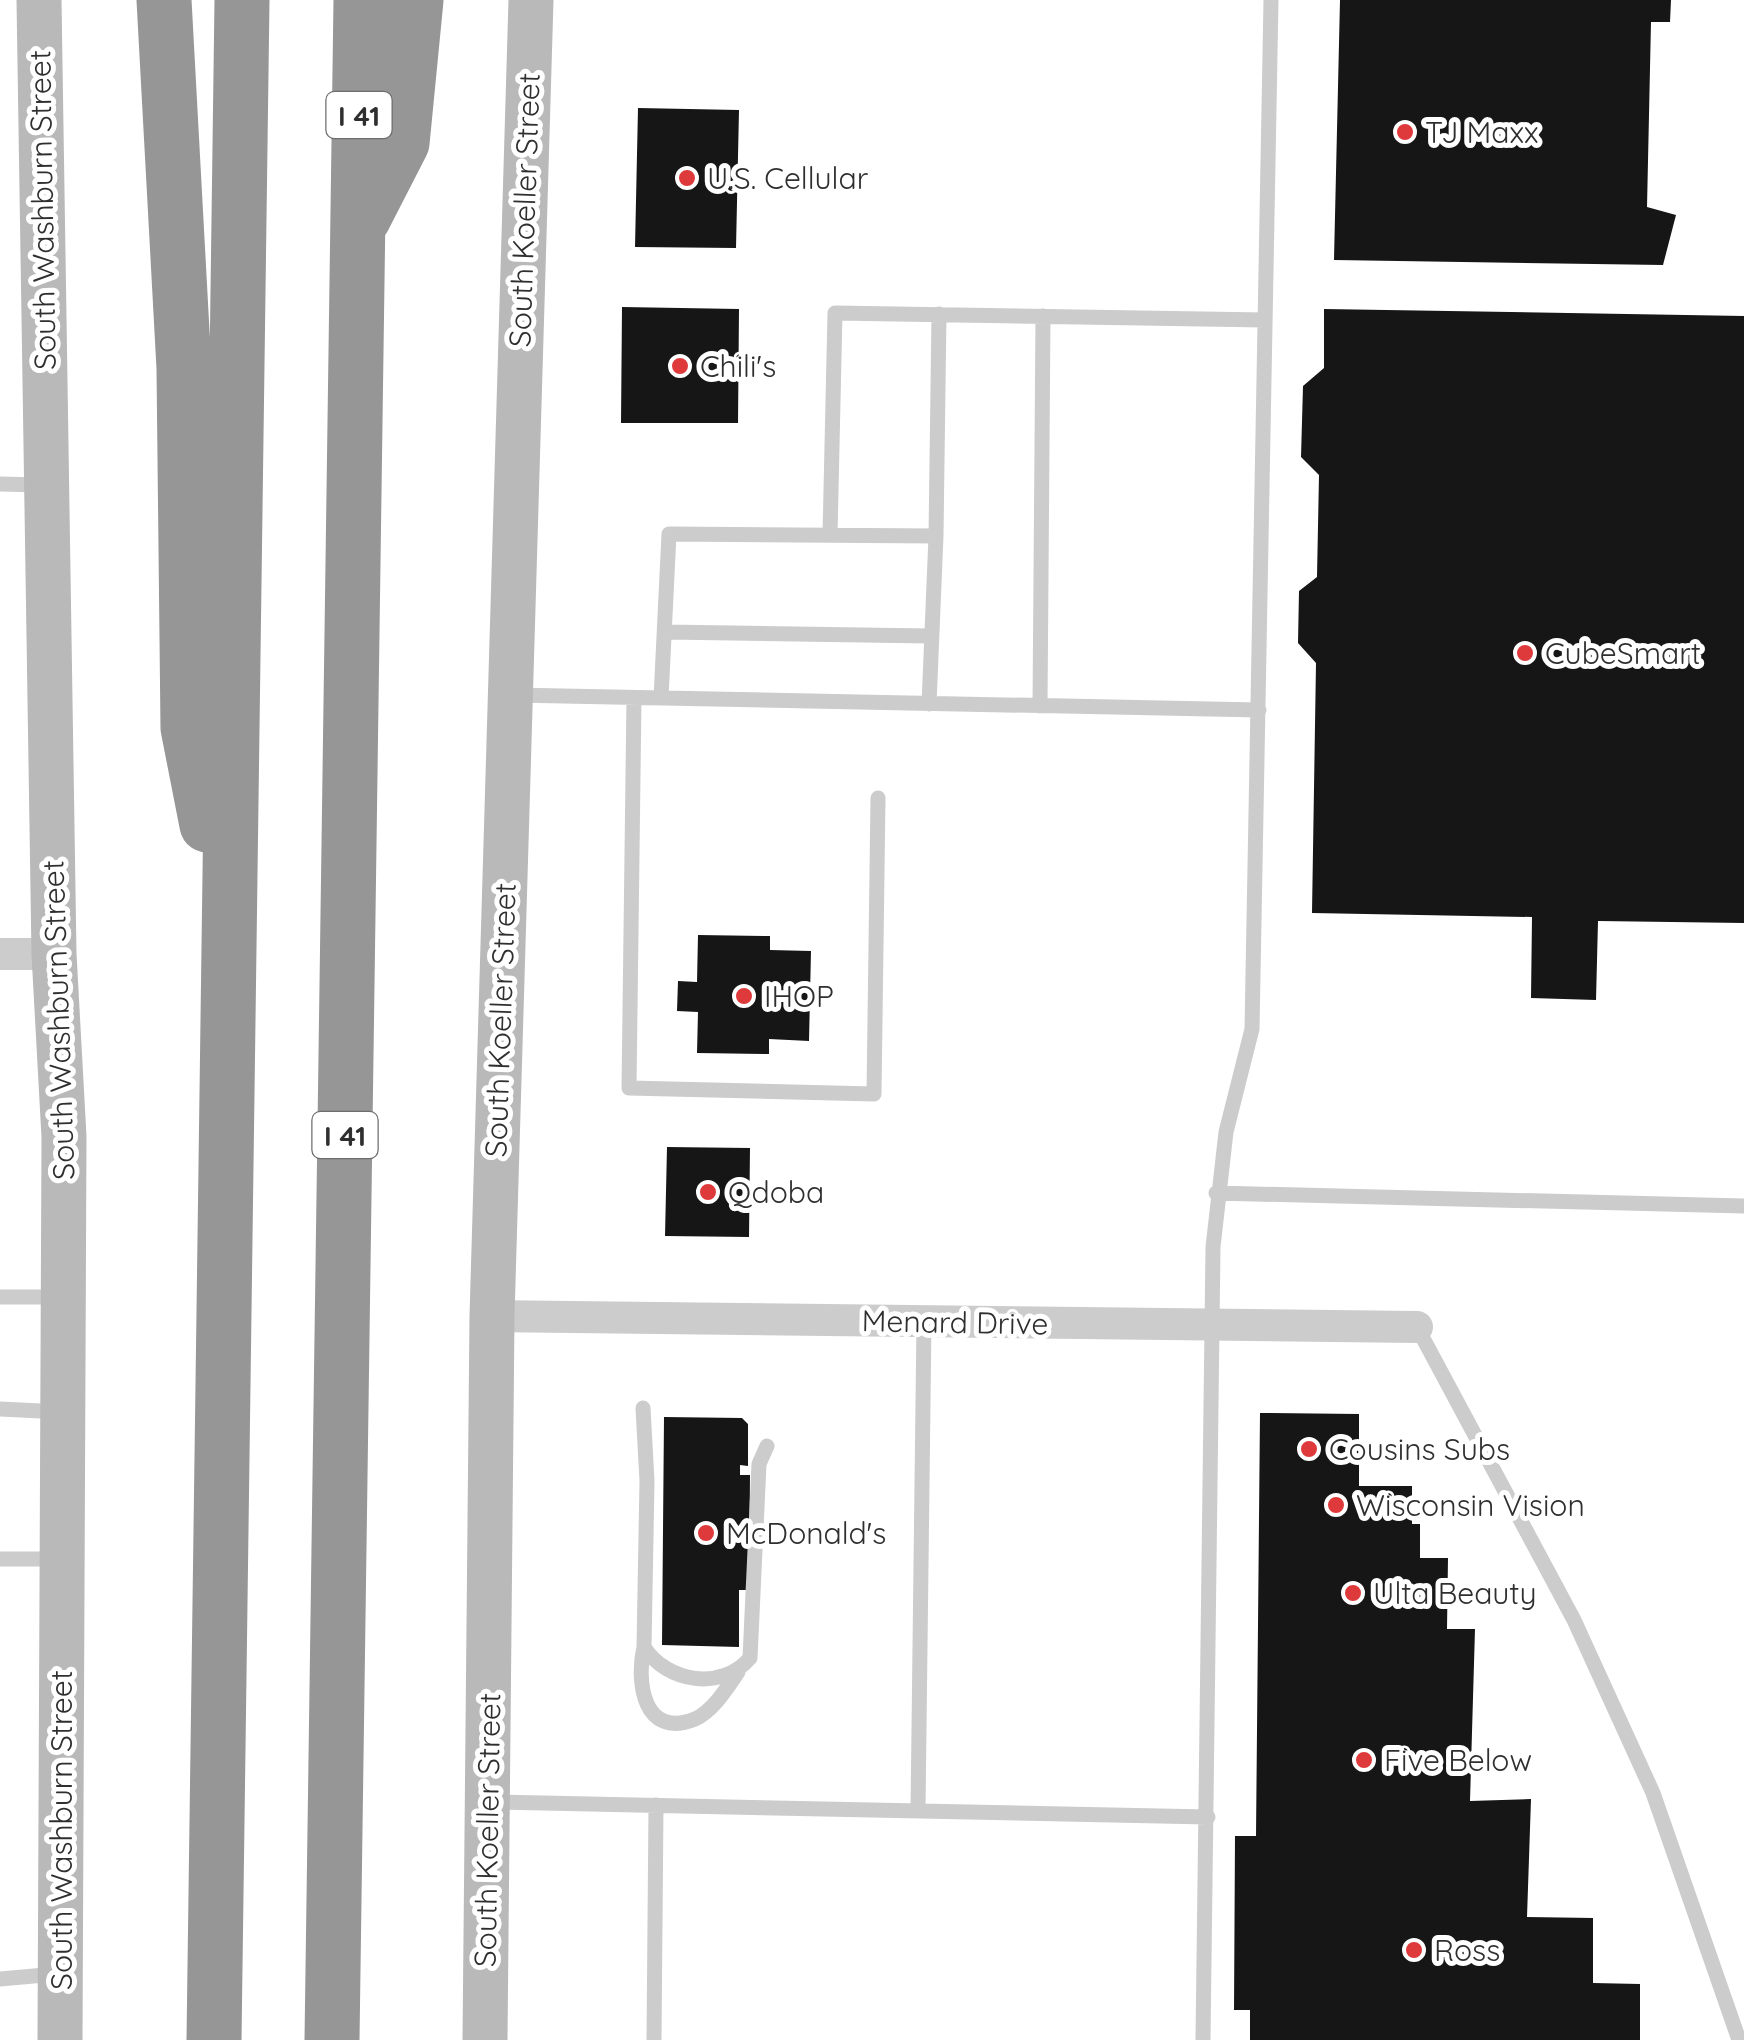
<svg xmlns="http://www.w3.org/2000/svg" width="1744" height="2040" font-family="Quicksand,sans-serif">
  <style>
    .building { fill: #161616 }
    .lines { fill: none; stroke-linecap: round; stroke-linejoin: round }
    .lane { stroke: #ccc; stroke-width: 15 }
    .street { stroke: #ccc; stroke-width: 32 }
    .secondary { stroke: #b9b9b9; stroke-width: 45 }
    .highway { stroke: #969696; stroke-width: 55 }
    .poi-dot { fill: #de393b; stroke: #fff; stroke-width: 4 }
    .labels { text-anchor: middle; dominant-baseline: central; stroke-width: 10; stroke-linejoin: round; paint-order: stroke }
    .shield { fill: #fff; stroke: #6d6d6d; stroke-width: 2.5 }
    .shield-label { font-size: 28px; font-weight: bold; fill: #2f2f2f }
    .poi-label { font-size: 30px; fill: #2f2f2f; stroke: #fff; text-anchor: start }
    .street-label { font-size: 30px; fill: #2f2f2f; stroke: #fff }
  </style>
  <rect width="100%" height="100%" fill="#fff"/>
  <!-- building -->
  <path class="building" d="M1340 0H1671L1670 22H1651L1647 207 1676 215 1663 265 1334 260Z
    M638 108 739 110 736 248 635 247Z
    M622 307 739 309 738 423H621Z
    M1324 309 1744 316V923L1598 921 1596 1000 1531 998 1532 917 1312 913 1316 663 1298 643 1299 591 1317 577 1319 475 1301 457 1303 386 1324 368Z
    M698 935 770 936V950L811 951 809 1041 769 1039V1054L697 1053 698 1012 677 1011 678 981 697 982Z
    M667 1147 750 1148 749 1237 665 1236Z
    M1260 1413 1359 1414V1486H1412V1524H1420V1558H1448L1447 1629H1475L1470 1801 1531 1799 1527 1917 1593 1918V1983L1640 1984V2040H1250V2010H1234L1235 1836H1256Z
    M664 1417 742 1418 748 1424V1466L740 1465V1475H750L749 1590H739V1647L662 1645Z"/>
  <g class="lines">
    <!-- lane -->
    <path class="lane" d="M0 484 41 485
      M830 535 835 313 1265 320
      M936 536 939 314
      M667 632 930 636
      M513 695 1259 710
      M634 698 629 1088 874 1094 878 798
      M661 698 669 534 936 536 929 704
      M1040 706 1043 316
      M1216 1193 1744 1206
      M0 1297H61
      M1417 1327 1574 1620 1653 1793 1739 2040
      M643 1408 647 1481 644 1647C667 1683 722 1691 750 1658L759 1464 767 1446
      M0 1409 61 1412
      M0 1559H58
      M644 1647C636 1681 643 1740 695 1719 713 1711 727 1688 738 1672
      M492 1802 1208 1817
      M918 1810 924 1321
      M0 1979 56 1974
      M654 2040 656 1805
      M1203 2040 1213 1247 1226 1132 1252 1029 1271 0"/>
    <!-- street -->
    <path class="street" d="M0 954H54
      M492 1316 1417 1327"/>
    <!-- secondary -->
    <path class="secondary" d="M39 0 54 954 64 1137 60 2040
      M485 2040 492 1316 531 0"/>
    <!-- highway -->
    <path class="highway" d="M164 0 184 368 188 728 207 825
      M363 219 402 143 416 0
      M214 2040 242 0
      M332 2040 361 0"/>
  </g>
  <!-- markers -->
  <g class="poi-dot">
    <circle cx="1405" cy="132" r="10"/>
    <circle cx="687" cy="178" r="10"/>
    <circle cx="680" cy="366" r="10"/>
    <circle cx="1525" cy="653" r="10"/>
    <circle cx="744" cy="996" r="10"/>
    <circle cx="708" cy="1192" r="10"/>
    <circle cx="1309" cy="1449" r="10"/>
    <circle cx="1336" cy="1505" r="10"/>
    <circle cx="706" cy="1533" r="10"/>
    <circle cx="1353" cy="1593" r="10"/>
    <circle cx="1364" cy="1760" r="10"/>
    <circle cx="1414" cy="1950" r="10"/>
  </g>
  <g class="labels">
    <!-- shield labels -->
    <g class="shield">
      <rect x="326.5" y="92" width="65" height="46" rx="8"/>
      <rect x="312.5" y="1112" width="65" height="46" rx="8"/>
    </g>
    <g class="shield-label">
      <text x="359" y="115">I 41</text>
      <text x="345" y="1135">I 41</text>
    </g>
    <!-- poi labels -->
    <g class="poi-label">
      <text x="1425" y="132">TJ Maxx</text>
      <text x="707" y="178">U.S. Cellular</text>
      <text x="700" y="366">Chili's</text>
      <text x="1545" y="653">CubeSmart</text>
      <text x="764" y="996">IHOP</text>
      <text x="728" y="1192">Qdoba</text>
      <text x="1329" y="1449">Cousins Subs</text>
      <text x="1356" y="1505">Wisconsin Vision</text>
      <text x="726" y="1533">McDonald's</text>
      <text x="1373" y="1593">Ulta Beauty</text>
      <text x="1384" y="1760">Five Below</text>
      <text x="1434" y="1950">Ross</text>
    </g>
    <!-- street labels -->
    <g class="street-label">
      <text transform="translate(42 210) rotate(-91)">South Washburn Street</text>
      <text transform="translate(524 210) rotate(-88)">South Koeller Street</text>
      <text transform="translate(58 1020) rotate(-92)">South Washburn Street</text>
      <text transform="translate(500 1020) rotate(-88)">South Koeller Street</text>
      <text transform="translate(955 1322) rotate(1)">Menard Drive</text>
      <text transform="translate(61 1830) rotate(-90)">South Washburn Street</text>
      <text transform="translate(487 1830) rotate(-89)">South Koeller Street</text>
    </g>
  </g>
</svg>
